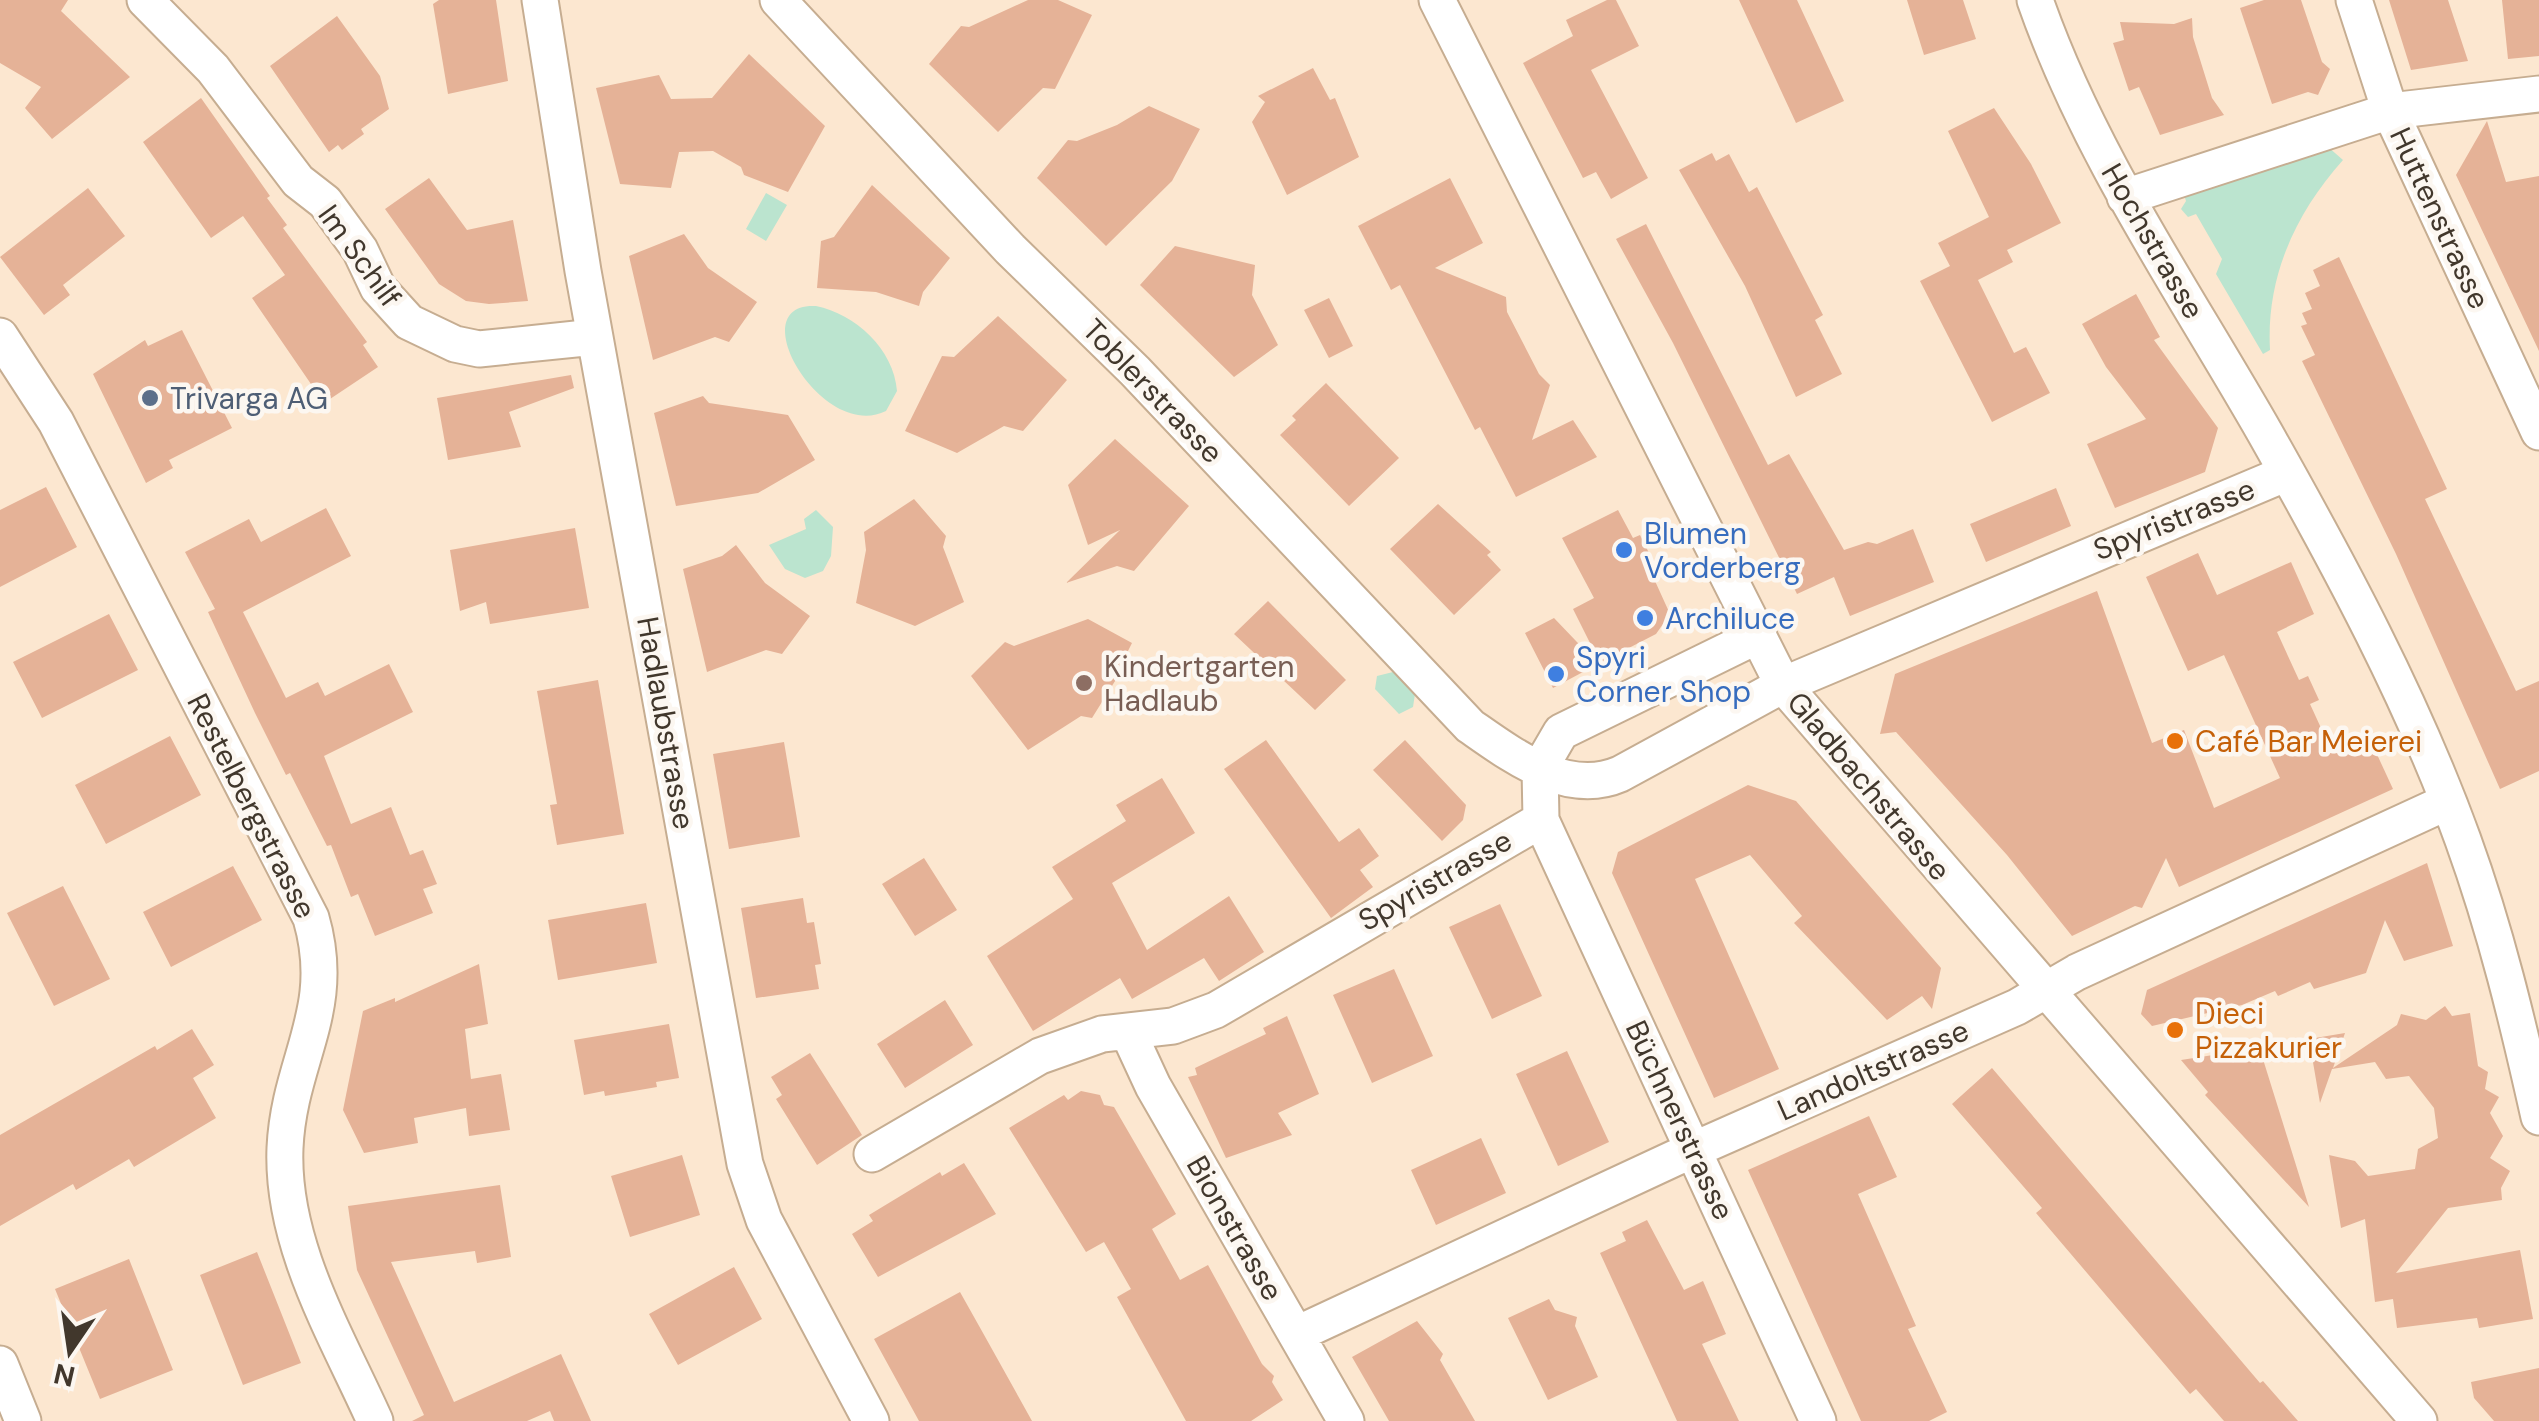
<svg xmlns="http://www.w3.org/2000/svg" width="2539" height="1421" font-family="'DM Sans',sans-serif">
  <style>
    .green { fill: #bbe4cf }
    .building { fill: #e5b297 }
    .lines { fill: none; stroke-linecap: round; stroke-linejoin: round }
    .minor-casing { stroke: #c6ad91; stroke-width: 39 }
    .minor { stroke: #fff; stroke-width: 35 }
    .service-dot { fill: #5c6f8a; stroke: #fcf7f1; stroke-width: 4 }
    .shop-dot { fill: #3f7fe0; stroke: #fcf7f1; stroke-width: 4 }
    .education-dot { fill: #8d6e63; stroke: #fcf7f1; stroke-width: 4 }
    .food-dot { fill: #e8710a; stroke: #fcf7f1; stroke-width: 4 }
    .labels { text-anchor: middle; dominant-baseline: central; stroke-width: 9; stroke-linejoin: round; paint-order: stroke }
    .street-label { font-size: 30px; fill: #41372c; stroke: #fcf7f1 }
    .service-label { font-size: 30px; fill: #4e5e75; stroke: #fcf7f1; text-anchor: start }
    .shop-label { font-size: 30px; fill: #366cbe; stroke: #fcf7f1; text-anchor: start }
    .education-label { font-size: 30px; fill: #785e54; stroke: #fcf7f1; text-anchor: start }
    .food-label { font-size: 30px; fill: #c56008; stroke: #fcf7f1; text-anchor: start }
  </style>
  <rect width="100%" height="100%" fill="#fce7d0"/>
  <!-- green -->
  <path class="green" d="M2327 146 2343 160C2295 214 2266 277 2270 350L2263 354 2216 274 2222 259 2196 214 2188 217 2181 209 2186 201 2183 192Z
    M766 193 787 205 766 241 746 229Z
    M816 306C855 314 894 349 897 391L886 411C822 443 739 302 816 306Z
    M816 510 833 527 831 556 823 571 805 578 785 569 769 545 806 529 804 519Z
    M1393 672 1415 694 1413 707 1399 714 1375 689 1377 676Z"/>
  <!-- building -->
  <path class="building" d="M0 0H68L61 11 130 77 52 139 25 108 41 87 0 63Z
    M439 0H496L508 81 448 94 433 4Z
    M1028 0H1058L1092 15 1055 89 1043 88 998 132 929 64 961 26 969 27Z
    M1607 0H1616L1639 46 1591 70 1648 178 1611 199 1596 172 1583 178 1523 63 1573 36 1566 20Z
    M1739 0H1797L1844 101 1796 123Z
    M1907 0H1963L1976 39 1924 55Z
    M2264 0H2301L2322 62 2330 69 2318 95 2308 92 2272 104 2240 8Z
    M2389 0H2448L2468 61 2411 70Z
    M2502 0H2539V56L2508 59Z
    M337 16 380 76 389 109 361 129 364 134 342 150 338 145 329 152 270 66Z
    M2192 18 2193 37 2212 98 2224 115 2160 135 2139 87 2129 91 2113 43 2124 40 2120 22 2174 24Z
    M749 54 825 126 788 192 744 175 741 167 713 151 679 152 671 188 620 184 596 88 659 75 671 99 712 98Z
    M1313 68 1330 100 1335 98 1359 157 1287 195 1252 122 1265 102 1258 96Z
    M201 98 270 196 267 198 287 225 283 228 367 342 363 345 378 367 324 403 252 298 285 275 243 216 211 238 143 142Z
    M1149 106 1200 129 1172 181 1106 246 1037 178 1068 140 1077 141 1117 125Z
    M1994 108 2031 164 2061 223 2007 250 2013 262 1978 280 2014 353 2026 347 2050 393 1992 422 1920 281 1950 266 1938 243 1989 217 1948 131Z
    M2487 121 2506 182 2539 176V351L2456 175Z
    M1712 153 1716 161 1729 154 1749 192 1757 187 1823 315 1815 320 1842 374 1796 397 1745 286 1679 170Z
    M429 178 467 230 513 220 528 301 489 304 466 301 439 284 385 209Z
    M1450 178 1483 243 1435 268 1506 297 1507 312 1539 374 1550 385 1532 440 1573 420 1597 457 1516 497 1480 427 1475 430 1400 285 1391 290 1358 226Z
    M872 185 950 258 923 292 919 306 876 292 817 288 821 241 834 237Z
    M88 188 125 236 63 285 70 295 44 315 0 257Z
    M1646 224 1768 465 1789 454 1844 550 1868 542 1877 544 1913 529 1934 582 1850 616 1834 577 1797 594 1673 343 1616 239Z
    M684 234 708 268 757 302 729 342 715 337 653 360 629 256Z
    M1175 246 1255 265 1252 295 1278 345 1234 377 1140 285Z
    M2339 257 2447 489 2425 499 2516 691 2539 681V771L2500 789 2396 554 2302 361 2315 355 2301 326 2307 324 2302 313 2312 309 2305 293 2320 286 2313 270Z
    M2136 294 2160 337 2154 340 2218 428 2205 472 2115 508 2087 444 2146 419 2106 367 2082 324Z
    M1329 298 1353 346 1329 358 1304 310Z
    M998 316 1067 380 1023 431 1004 426 957 453 905 431 942 356 954 357Z
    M182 330 232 428 169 460 173 468 146 483 93 374 145 340 148 346Z
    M571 375 574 388 509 412 521 447 448 460 437 398Z
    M1326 383 1399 458 1349 506 1280 435 1296 420 1292 416Z
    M703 396 709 403 788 415 815 460 758 493 676 506 654 413Z
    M1115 439 1189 506 1134 571 1117 566 1066 583 1120 530 1088 545 1068 485Z
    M46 487 77 547 0 587V510Z
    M2056 488 2071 526 1986 562 1970 524Z
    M914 499 946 536 943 547 964 602 915 626 856 603 866 550 864 532Z
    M1438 504 1491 552 1487 555 1501 570 1454 615 1390 549Z
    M326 508 351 556 243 612 286 698 318 682 325 696 389 664 413 712 324 756 351 824 391 807 410 855 423 850 437 884 423 889 433 913 375 936 358 894 351 897 331 845 327 846 290 773 286 775 255 713 208 612 215 609 185 552 249 519 261 542Z
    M1618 510 1633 538 1640 535 1656 567 1650 570 1670 614 1656 634 1623 651 1626 657 1603 669 1573 609 1594 598 1562 538Z
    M575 528 589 608 490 624 486 602 460 611 450 550Z
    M736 545 765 583 810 616 782 654 766 650 707 672 683 569 722 556Z
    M2198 553 2217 595 2291 562 2314 614 2277 632 2299 680 2308 676 2319 700 2310 704 2332 752 2368 735 2393 789 2179 887 2166 858 2142 908 2135 906 2072 936 2007 855 1896 732 1880 734 1895 674 2097 591 2152 743 2184 730 2214 808 2280 778 2224 655 2188 671 2146 577Z
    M1268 601 1346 680 1315 710 1234 634Z
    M109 614 138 670 42 718 13 662Z
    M1554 618 1598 664 1553 688 1525 633Z
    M1088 619 1132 643 1122 663 1125 665 1092 718 1081 716 1028 750 971 676 1005 642 1014 646Z
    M598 680 624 834 557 845 550 805 557 804 537 691Z
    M170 736 201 795 106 844 75 785Z
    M1266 740 1339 842 1359 828 1379 856 1360 870 1373 887 1331 918 1224 769Z
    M1405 740 1466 805 1463 820 1442 841 1373 770Z
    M784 742 800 837 729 849 713 754Z
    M1162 778 1195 833 1112 883 1147 950 1229 896 1264 952 1219 981 1204 958 1132 999 1120 978 1033 1031 987 956 1073 899 1052 867 1126 821 1116 805Z
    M1748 785 1796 801 1941 968 1932 1009 1922 996 1887 1020 1794 923 1802 916 1750 855 1695 879 1779 1069 1714 1098 1612 873 1618 852Z
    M924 858 957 910 915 936 882 884Z
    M2427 863 2453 946 2404 961 2385 920 2366 973 2314 989 2310 982 2278 996 2275 991 2242 1005 2152 1026 2141 1014 2147 990Z
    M233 866 262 920 171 967 143 912Z
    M63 886 110 979 54 1006 7 913Z
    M803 898 807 923 814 922 821 964 815 965 819 989 756 998 741 908Z
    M646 903 657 963 558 980 548 920Z
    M1500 904 1542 996 1492 1019 1449 927Z
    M479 964 488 1024 465 1029 471 1079 501 1074 510 1130 469 1136 466 1108 414 1118 418 1143 364 1153 343 1110 363 1011 395 998V1002Z
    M1394 969 1433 1056 1372 1083 1333 995Z
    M945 1000 973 1045 905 1088 877 1044Z
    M2445 1006 2452 1016 2470 1013 2478 1066 2488 1072 2485 1089 2499 1097 2490 1113 2503 1136 2490 1158 2510 1171 2501 1188 2502 1200 2448 1208 2396 1273 2520 1250 2533 1319 2479 1328 2477 1318 2397 1328 2393 1299 2375 1302 2365 1219 2341 1228 2329 1155 2355 1161 2368 1176 2415 1169 2418 1149 2438 1138 2434 1108 2409 1076 2386 1079 2375 1062 2332 1069 2320 1103 2309 1039 2345 1033 2333 1068 2397 1025 2401 1014 2426 1020Z
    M1287 1016 1319 1094 1278 1113 1292 1135 1226 1158 1188 1077 1197 1075 1195 1068 1266 1034 1263 1028Z
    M669 1024 679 1078 656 1082 657 1087 605 1096 604 1091 584 1095 574 1040Z
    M192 1029 214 1065 193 1078 216 1118 134 1167 129 1159 76 1190 73 1184 0 1226V1135L155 1046 157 1050Z
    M1567 1051 1609 1142 1558 1166 1516 1074Z
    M2239 1051 2262 1056 2309 1207 2205 1095 2208 1092 2181 1060Z
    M810 1053 862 1135 817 1165 776 1099 782 1095 771 1077Z
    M1992 1068 2260 1383 2263 1381 2298 1421H2224L2196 1389 2190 1394 2036 1213 2042 1208 1952 1104Z
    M1081 1091 1100 1095 1104 1105 1114 1107 1176 1214 1152 1229 1180 1280 1208 1265 1262 1364 1274 1376 1272 1382 1283 1400 1251 1421H1186L1117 1297 1131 1289 1104 1242 1086 1252 1009 1128 1064 1095 1068 1100Z
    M1869 1116 1897 1177 1858 1194 1916 1326 1908 1329 1947 1412 1929 1421H1861L1748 1170Z
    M1481 1138 1506 1193 1436 1225 1411 1170Z
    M682 1155 700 1215 630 1237 611 1176Z
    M964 1163 996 1214 878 1277 852 1234 873 1221 869 1215 940 1172 942 1176Z
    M500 1185 511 1257 477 1263 475 1251 391 1262 454 1402 561 1354 591 1421H554L550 1411 527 1421H412L424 1415 357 1270 348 1206Z
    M1647 1220 1684 1290 1703 1281 1726 1334 1702 1344 1739 1421H1677L1600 1253 1626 1241 1622 1232Z
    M257 1252 301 1363 243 1385 200 1275Z
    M129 1259 173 1370 100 1399 55 1289Z
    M734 1267 762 1319 678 1365 649 1314Z
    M960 1292 983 1333 1032 1421H919L874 1339Z
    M1549 1299 1555 1310 1577 1317 1575 1326 1598 1377 1548 1400 1508 1318Z
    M1417 1321 1443 1354 1440 1360 1475 1421H1389L1352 1357Z
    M2539 1368V1421H2494L2474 1398 2471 1382Z"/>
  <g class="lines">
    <defs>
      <path id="minor" d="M145 0 213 69 298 181 325 202 360 250 378 288 409 322 455 344 479 349 595 337
        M540 0 583 271 745 1164 764 1220 871 1421
        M778 0 1010 249 1135 371 1470 726C1513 756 1567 797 1620 774L1783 685 2287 473
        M1437 0 1783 685 2419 1421
        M2035 0C2089 155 2184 291 2265 433 2339 564 2412 699 2463 840 2496 931 2518 1023 2539 1117
        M2354 0 2390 111 2539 432
        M2125 197 2390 111 2539 94
        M0 336 56 422 311 918C338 1011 289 1059 285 1148 281 1245 337 1336 375 1421
        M1541 820 1818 1421
        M1128 1032 1153 1086 1346 1421
        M872 1154 1040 1056 1102 1034 1173 1026 1216 1010 1541 820 1540 768 1561 732 1759 635
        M1297 1334 1675 1158 2017 1007 2077 972 2447 802
        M0 1364 23 1421"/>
    </defs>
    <!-- minor casing -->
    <use href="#minor" class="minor-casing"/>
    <!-- minor -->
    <use href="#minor" class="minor"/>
  </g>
  <!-- markers -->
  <circle class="service-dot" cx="150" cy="398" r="10"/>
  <g class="shop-dot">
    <circle cx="1624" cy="550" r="10"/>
    <circle cx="1645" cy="618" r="10"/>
    <circle cx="1556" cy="674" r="10"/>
  </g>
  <circle class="education-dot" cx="1084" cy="683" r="10"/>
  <g class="food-dot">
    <circle cx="2175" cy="741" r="10"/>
    <circle cx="2175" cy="1030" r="10"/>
  </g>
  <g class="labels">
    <!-- street labels -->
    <g class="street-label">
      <text transform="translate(2440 218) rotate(65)">Huttenstrasse</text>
      <text transform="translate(2153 241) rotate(60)">Hochstrasse</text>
      <text transform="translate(360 256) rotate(54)">Im Schilf</text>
      <text transform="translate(1153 391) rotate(46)">Toblerstrasse</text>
      <text transform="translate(2174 519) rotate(-22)">Spyristrasse</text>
      <text transform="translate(666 723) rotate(80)">Hadlaubstrasse</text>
      <text transform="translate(1869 786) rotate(50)">Gladbachstrasse</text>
      <text transform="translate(252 806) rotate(63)">Restelbergstrasse</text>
      <text transform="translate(1435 880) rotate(-30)">Spyristrasse</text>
      <text transform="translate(1873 1070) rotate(-24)">Landoltstrasse</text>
      <text transform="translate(1680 1120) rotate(65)">Büchnerstrasse</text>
      <text transform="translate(1235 1228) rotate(60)">Bionstrasse</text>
    </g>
    <!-- service labels -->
    <g class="service-label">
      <text x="170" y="398">Trivarga AG</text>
    </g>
    <!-- shop labels -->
    <g class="shop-label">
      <text x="1644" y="533">Blumen<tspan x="1644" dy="34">Vorderberg</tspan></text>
      <text x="1665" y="618">Archiluce</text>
      <text x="1576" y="657">Spyri<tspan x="1576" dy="34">Corner Shop</tspan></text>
    </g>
    <!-- education labels -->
    <g class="education-label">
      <text x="1104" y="666">Kindertgarten<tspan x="1104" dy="34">Hadlaub</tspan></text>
    </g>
    <!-- food labels -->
    <g class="food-label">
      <text x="2195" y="741">Café Bar Meierei</text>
      <text x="2195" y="1013">Dieci<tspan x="2195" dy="34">Pizzakurier</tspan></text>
    </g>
  </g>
  <!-- north arrow -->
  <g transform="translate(70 1351) rotate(193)" stroke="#fcf7f1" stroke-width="8" paint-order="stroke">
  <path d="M0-8L18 38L0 25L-18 38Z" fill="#41372c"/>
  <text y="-15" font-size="28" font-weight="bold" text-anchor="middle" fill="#41372c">N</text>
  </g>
</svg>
